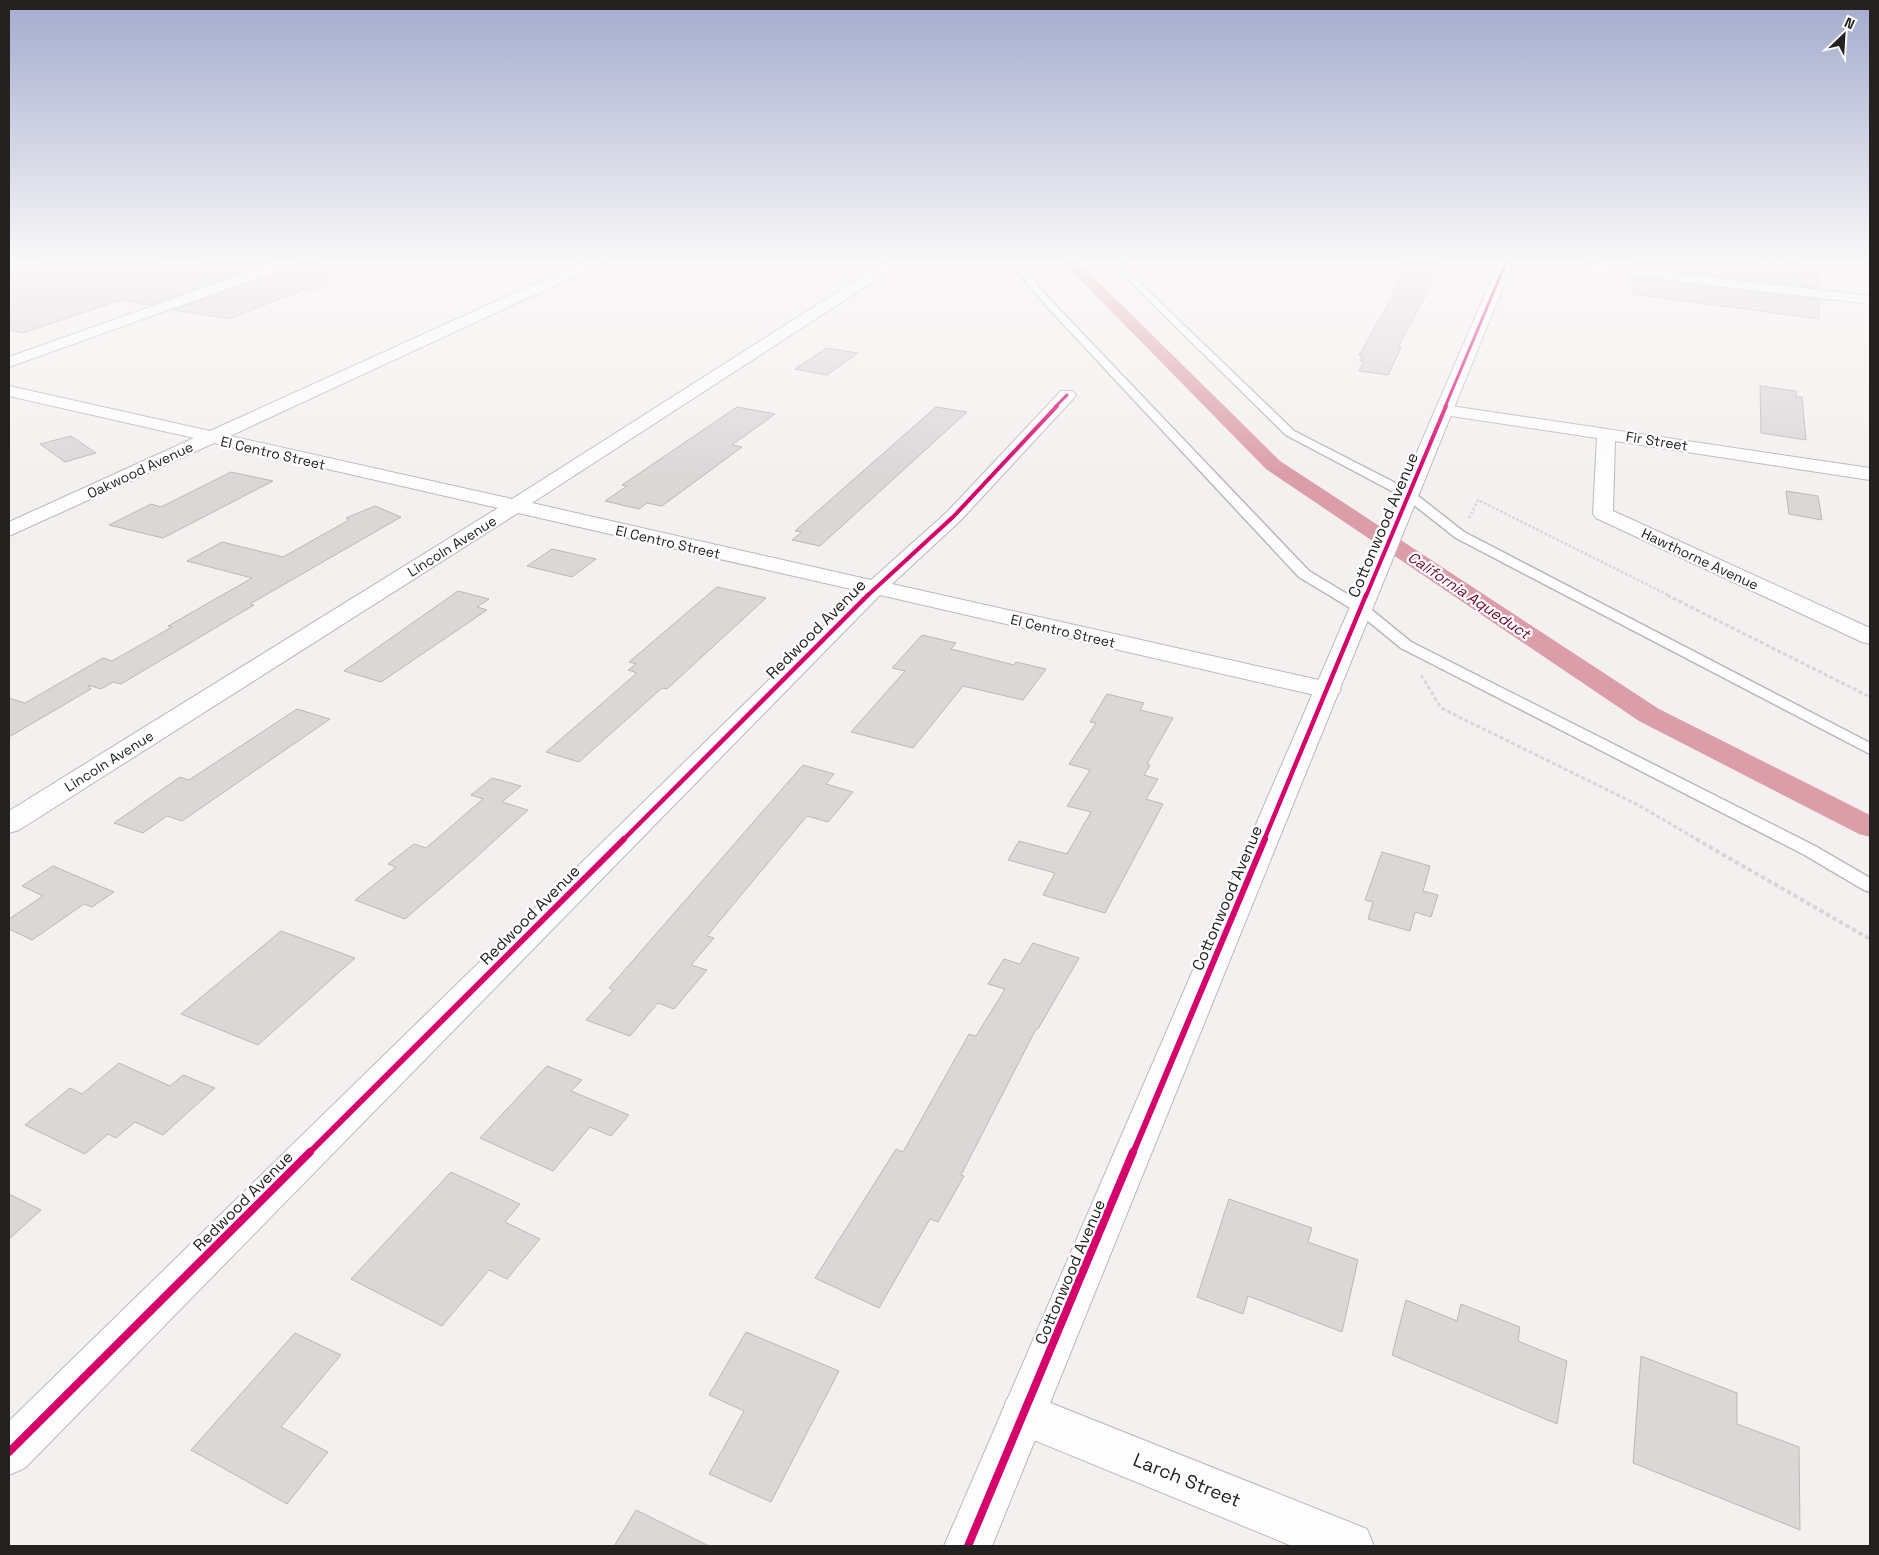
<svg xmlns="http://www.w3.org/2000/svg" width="1879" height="1555" font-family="'Space Grotesk',sans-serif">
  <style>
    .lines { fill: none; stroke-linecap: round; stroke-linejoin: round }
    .canal { fill: #db9da8; fill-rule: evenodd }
    .building { fill: #dad7d7; stroke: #bcb8b8 }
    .service-casing { stroke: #bcb8b8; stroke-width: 3 }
    .minor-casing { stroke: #bcb8b8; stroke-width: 2 }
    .tertiary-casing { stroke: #bcb8b8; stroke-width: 2 }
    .path-far2 { stroke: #d7d6d6; stroke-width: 2.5; stroke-dasharray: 2.5 2; stroke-linecap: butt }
    .path-far1 { stroke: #d7d6d6; stroke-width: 3; stroke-dasharray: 4 2.5; stroke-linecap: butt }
    .path { stroke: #d7d6d6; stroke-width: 4; stroke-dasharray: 4.5 3; stroke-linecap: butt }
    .service { fill: #fefdfd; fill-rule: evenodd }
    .minor { fill: #fefdfd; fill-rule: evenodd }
    .tertiary { fill: #fefdfd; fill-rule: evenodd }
    .cycleway-far4-casing { stroke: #fff; stroke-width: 5 }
    .cycleway-far3-casing { stroke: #fff; stroke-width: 6 }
    .cycleway-far2-casing { stroke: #fff; stroke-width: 8 }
    .cycleway-far1-casing { stroke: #fff; stroke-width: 9 }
    .cycleway-casing { stroke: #fff; stroke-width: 11 }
    .cycleway-far4 { stroke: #d6006c; stroke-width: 3 }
    .cycleway-far3 { stroke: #d6006c; stroke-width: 4 }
    .cycleway-far2 { stroke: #d6006c; stroke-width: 4.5 }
    .cycleway-far1 { stroke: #d6006c; stroke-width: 6 }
    .cycleway { stroke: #d6006c; stroke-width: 8 }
    .labels { text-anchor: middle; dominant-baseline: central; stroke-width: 4.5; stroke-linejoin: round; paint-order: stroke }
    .far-street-label { font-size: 14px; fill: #242121; stroke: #fff }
    .far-water-label { font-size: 15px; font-style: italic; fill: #6f002a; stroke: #fff }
    .street-label { font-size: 16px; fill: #242121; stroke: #fff }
    .near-street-label { font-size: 19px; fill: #242121; stroke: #fff }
  </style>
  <rect width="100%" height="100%" fill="#f5f0f0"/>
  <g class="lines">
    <!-- canal -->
    <path class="canal" d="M1061 260H1076L1280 461 1659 709 1870 815V837L1859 834 1639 721 1266 469Z"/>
  </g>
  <!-- building -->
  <path class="building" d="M48 260H156L158 276 206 260H277L149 305 121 300 23 333 9 330V271Z
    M303 260H324L328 284 307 292 305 289 229 319 174 310 300 265Z
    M1415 260H1445L1398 347 1401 348 1388 375 1359 371 1364 361H1360L1363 356 1359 355 1395 292H1391L1408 263H1413Z
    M1635 260H1724L1772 265 1771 260H1797V268L1819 270V288L1634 266Z
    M1633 278 1819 300V319L1632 294Z
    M827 348 858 353 827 375 795 369Z
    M1760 386 1796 391V397H1802L1806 440 1761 433Z
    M737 407 775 414 732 445 742 447 662 506 647 503 639 509 605 501 627 486 622 485Z
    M936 407 967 412 820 546 792 540 802 532 795 531Z
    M71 436 96 453 65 462 40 444Z
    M231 472 273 481 163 538 109 525 151 504 161 507Z
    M1786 491 1818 496 1822 520 1789 514Z
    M375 506 401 517 250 604 254 605 121 684 113 682 101 689 88 685 91 689 9 737V698L25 703 103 658 112 661 172 627 168 626 252 578 187 561 222 542 283 557 349 520 346 518Z
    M552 549 596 559 572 577 527 566Z
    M717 587 766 598 667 689 662 688 579 762 546 752 637 673 628 670 636 664 629 662Z
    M458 591 489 599 477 607 487 610 381 682 344 671Z
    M922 635 956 643 951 649 1014 665 1016 662 1046 669 1023 700 963 686 913 748 851 732 905 671 892 668Z
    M1107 694 1144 703 1140 710 1173 718 1147 764 1150 765 1144 775 1158 779 1146 799 1163 804 1105 913 1043 895 1055 873 1008 860 1019 841 1067 854 1091 812 1067 806 1090 770 1069 764 1096 723 1090 722Z
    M297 709 330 719 182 821 167 816 143 833 114 823 180 777 189 780Z
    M803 765 834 774 826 784 853 792 828 822 807 816 707 936 714 938 691 965 707 970 674 1009 658 1003 630 1036 586 1020 613 990 609 988Z
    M492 778 521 786 502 802 528 810 471 862 405 919 355 900 396 867 388 864 414 844 426 848 483 799 471 795Z
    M1382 852 1430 866 1423 891 1438 895 1431 917 1415 912 1410 931 1368 919 1373 902 1365 900Z
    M53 866 114 892 92 907 84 904 32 940 9 929V919L43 896 22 886Z
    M281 931 355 958 258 1045 181 1014Z
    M1033 943 1079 958 1038 1029H1036L961 1175 964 1176 938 1222 930 1219 879 1308 815 1278 896 1149 903 1152 969 1034 976 1036 1005 989 988 984 1004 959 1020 964Z
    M119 1063 170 1086 183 1075 215 1088 163 1135 135 1122 116 1138 108 1134 85 1154 25 1125 70 1088 82 1094Z
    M547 1066 582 1080 571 1091 629 1115 611 1136 590 1127 553 1171 480 1138Z
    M451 1172 520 1204 505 1222 540 1239 507 1279 489 1270 442 1326 351 1279Z
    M9 1194 41 1210 9 1239Z
    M1229 1199 1312 1228 1308 1242 1358 1260 1342 1332 1248 1296 1243 1314 1197 1297Z
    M1406 1300 1457 1321 1461 1304 1520 1327 1518 1341 1567 1361 1557 1424 1392 1355Z
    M746 1332 839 1371 771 1502 709 1474 744 1411 709 1395Z
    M295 1333 341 1355 281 1427 328 1452 287 1504 191 1450Z
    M1641 1356 1737 1393V1424L1799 1447 1800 1530 1633 1463Z
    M636 1510 709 1546H614Z"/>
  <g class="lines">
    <defs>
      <path id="service" d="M1007 260H1015L1058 308 1309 571 1367 606 1411 642 1815 846 1870 878V892L1864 890 1803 854 1401 648 1357 612 1299 577 1052 312Z
        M1108 260H1116L1294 431 1413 492 1464 532 1870 743V754L1456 538 1405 498 1286 435Z"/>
      <path id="minor" d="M282 260H301L299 263 9 367V357Z
        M587 260H605L603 263 230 436 512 499 875 268 871 260H885L890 269 888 272 532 503 871 580 947 512 1061 391H1073L1076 395 1073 399 961 520 892 584 1328 682 1337 685 1341 690 1337 695 1328 698 880 595 25 1468 9 1475V1421L860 591 518 513 19 830 9 833V811L498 508 214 443 9 536V522L194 438 9 396V386L210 431Z
        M1525 260H1564L1870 296V304L1532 264Z
        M1444 405 1870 468V480L1615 441 1613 511 1870 628V644L1862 642 1596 518 1593 514 1597 438 1438 414 1435 410 1438 406Z
        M1023 1392 1367 1529 1374 1546H1292L1007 1429 1001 1414 1007 1399Z"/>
      <path id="tertiary" d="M1500 260H1514L992 1546H944Z"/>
    </defs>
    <!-- service casing -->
    <use href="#service" class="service-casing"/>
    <!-- minor casing -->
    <use href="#minor" class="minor-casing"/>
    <!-- tertiary casing -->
    <use href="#tertiary" class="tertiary-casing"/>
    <!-- path-far2 -->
    <path class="path-far2" d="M1469 518 1478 500 1670 596"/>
    <!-- path-far1 -->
    <path class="path-far1" d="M1667 595 1870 697
      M1421 675 1441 708 1640 806 1698 840"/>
    <!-- path -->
    <path class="path" d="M1696 839 1870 939"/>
    <!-- service -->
    <use href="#service" class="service"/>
    <!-- minor -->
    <use href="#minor" class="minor"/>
    <!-- tertiary -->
    <use href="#tertiary" class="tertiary"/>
    <defs>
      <path id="cycleway-far4" d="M1055 407 1067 395
        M1445 407 1507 260"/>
      <path id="cycleway-far3" d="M867 596 954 516 1057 406
        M1366 596 1446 406"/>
      <path id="cycleway-far2" d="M623 840 868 595
        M1264 840 1366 595"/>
      <path id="cycleway-far1" d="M309 1153 624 839
        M1133 1153 1265 839"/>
      <path id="cycleway" d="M9 1452 310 1152
        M968 1546 1133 1152"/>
    </defs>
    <!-- cycleway-far4 casing -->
    <use href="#cycleway-far4" class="cycleway-far4-casing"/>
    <!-- cycleway-far3 casing -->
    <use href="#cycleway-far3" class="cycleway-far3-casing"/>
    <!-- cycleway-far2 casing -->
    <use href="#cycleway-far2" class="cycleway-far2-casing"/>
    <!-- cycleway-far1 casing -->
    <use href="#cycleway-far1" class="cycleway-far1-casing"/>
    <!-- cycleway casing -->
    <use href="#cycleway" class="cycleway-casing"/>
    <!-- cycleway-far4 -->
    <use href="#cycleway-far4" class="cycleway-far4"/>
    <!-- cycleway-far3 -->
    <use href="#cycleway-far3" class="cycleway-far3"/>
    <!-- cycleway-far2 -->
    <use href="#cycleway-far2" class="cycleway-far2"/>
    <!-- cycleway-far1 -->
    <use href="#cycleway-far1" class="cycleway-far1"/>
    <!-- cycleway -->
    <use href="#cycleway" class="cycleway"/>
  </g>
  <!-- sky -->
  <linearGradient id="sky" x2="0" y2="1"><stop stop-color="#a3abce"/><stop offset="0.55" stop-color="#faf8f8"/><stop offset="1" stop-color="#faf8f8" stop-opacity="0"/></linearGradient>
  <rect width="1879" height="477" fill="url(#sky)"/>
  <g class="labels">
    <!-- far-street labels -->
    <g class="far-street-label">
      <text transform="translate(1657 441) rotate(9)">Fir Street</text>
      <text transform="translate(273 453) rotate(13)">El Centro Street</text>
      <text transform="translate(140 470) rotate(-25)">Oakwood Avenue</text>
      <text transform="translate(668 542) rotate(13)">El Centro Street</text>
      <text transform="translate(452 546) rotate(-32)">Lincoln Avenue</text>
      <text transform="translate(1700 559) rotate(25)">Hawthorne Avenue</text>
      <text transform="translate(1063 631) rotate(13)">El Centro Street</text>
      <text transform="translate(109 761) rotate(-32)">Lincoln Avenue</text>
    </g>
    <!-- far-water labels -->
    <g class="far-water-label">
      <text transform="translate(1469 595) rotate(34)">California Aqueduct</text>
    </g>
    <!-- street labels -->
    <g class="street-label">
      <text transform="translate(1383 525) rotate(-67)">Cottonwood Avenue</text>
      <text transform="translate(816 629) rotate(-45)">Redwood Avenue</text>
      <text transform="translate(1227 898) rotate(-67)">Cottonwood Avenue</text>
      <text transform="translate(530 915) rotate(-45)">Redwood Avenue</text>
      <text transform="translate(243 1201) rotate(-45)">Redwood Avenue</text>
      <text transform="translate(1070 1272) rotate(-67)">Cottonwood Avenue</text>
    </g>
    <!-- near-street labels -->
    <g class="near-street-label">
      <text transform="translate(1187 1480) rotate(22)">Larch Street</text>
    </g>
  </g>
  <!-- border -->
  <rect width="1879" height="1555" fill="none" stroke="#242121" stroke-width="20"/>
  <!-- north arrow -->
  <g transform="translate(1844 35) rotate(25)" stroke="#ffffff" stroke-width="4" paint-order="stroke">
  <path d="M0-4L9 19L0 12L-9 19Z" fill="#242121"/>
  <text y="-8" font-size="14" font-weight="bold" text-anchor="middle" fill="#242121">N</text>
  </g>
</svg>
